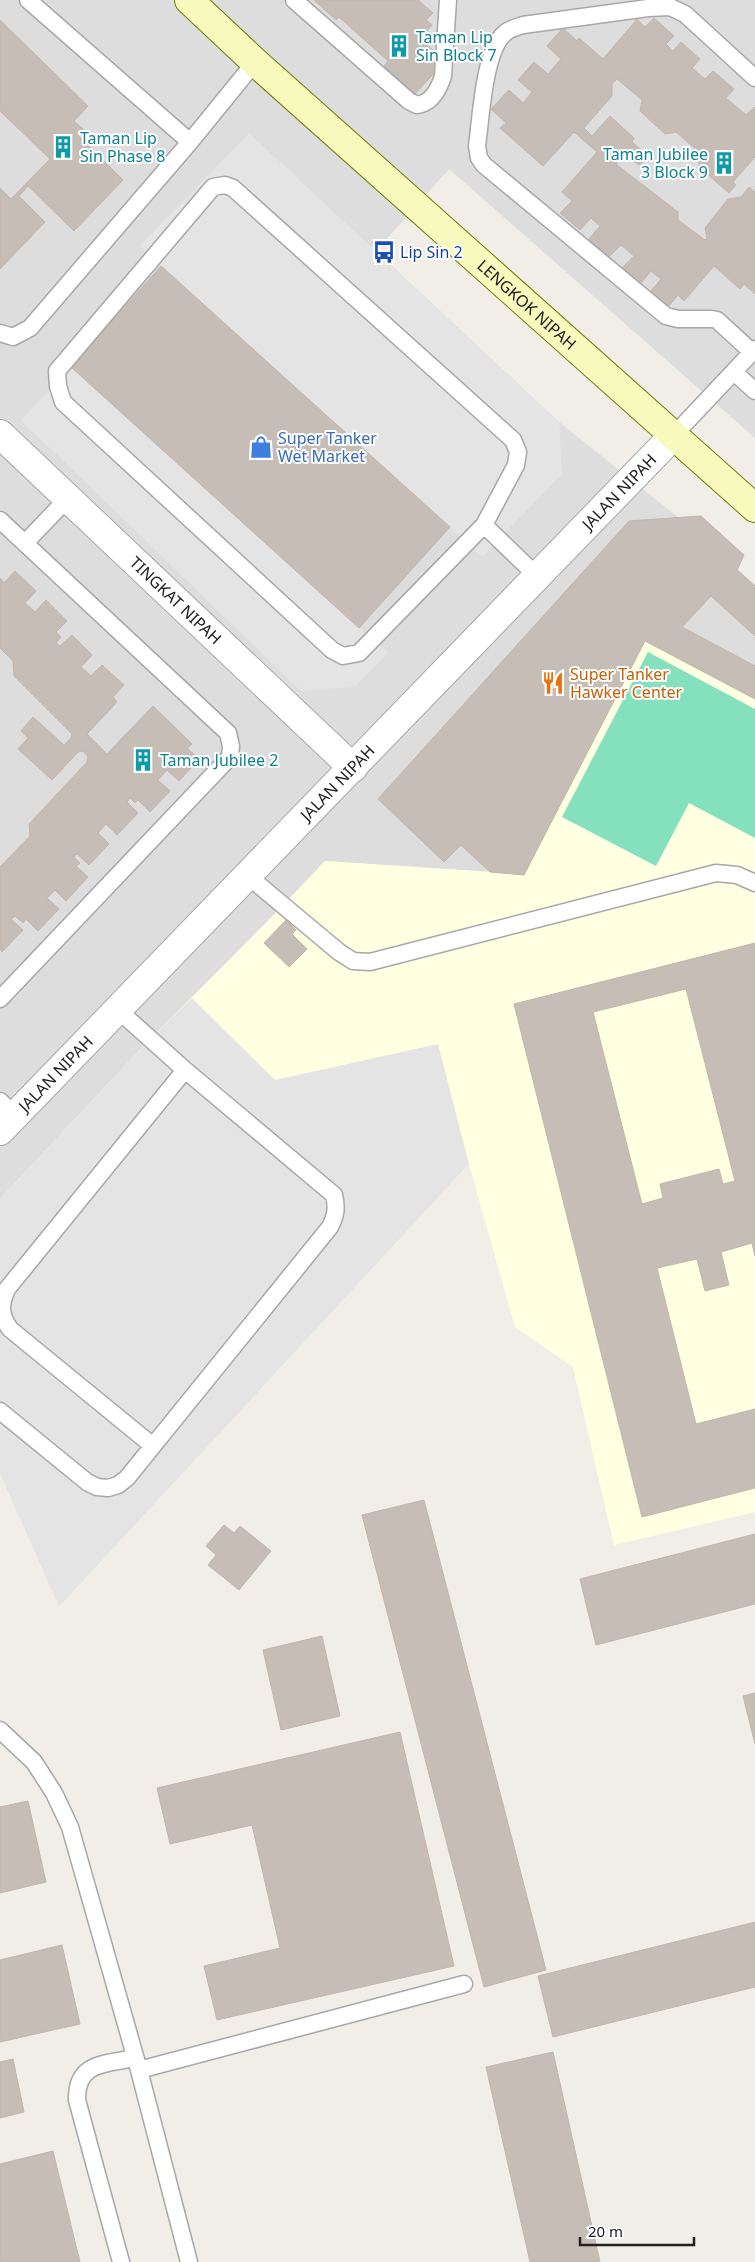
<svg xmlns="http://www.w3.org/2000/svg" width="755" height="2262" font-family="'Noto Sans',sans-serif">
  <style>
    .residential { fill: #dedddd }
    .education { fill: #ffffe2 }
    .pitch { fill: #85e0bd }
    .parking { fill: #e4e4e4 }
    .building { fill: #c6bdb6; stroke: #c3b5a9; fill-rule: evenodd }
    .lines { fill: none; stroke-linecap: round; stroke-linejoin: round }
    .lane-casing { stroke: #a7a7a7; stroke-width: 19 }
    .street-casing { stroke: #a7a7a7; stroke-width: 30 }
    .secondary-casing { stroke: #6e7b04; stroke-width: 30 }
    .lane { stroke: #fff; stroke-width: 16 }
    .street { stroke: #fff; stroke-width: 28 }
    .secondary { stroke: #f7fabc; stroke-width: 28 }
    .labels { text-anchor: middle; dominant-baseline: central; stroke-width: 4; stroke-linejoin: round; paint-order: stroke }
    .culture-label { font-size: 16px; fill: #0d838f; stroke: #fff; text-anchor: start }
    .transit-label { font-size: 16px; fill: #164399; stroke: #fff; text-anchor: start }
    .street-label { font-size: 16px; fill: #202020; stroke: #fff }
    .shop-label { font-size: 16px; fill: #366cbe; stroke: #fff; text-anchor: start }
    .food-label { font-size: 16px; fill: #c56008; stroke: #fff; text-anchor: start }
  </style>
  <rect width="100%" height="100%" fill="#f1eee7"/>
  <!-- residential -->
  <path class="residential" d="M0 0H755V438L449 169 376 251 559 422 704 538 755 585V699L645 642 524 875 325 861 0 1199Z"/>
  <!-- education -->
  <path class="education" d="M645 641 755 699V1512L614 1545 573 1367 515 1327 469 1164 59 1607 0 1474V1199L151 1038 283 906 325 861 524 874Z"/>
  <!-- pitch -->
  <path class="pitch" d="M648 652 755 709V838L689 803 656 866 562 817Z"/>
  <!-- parking -->
  <path class="parking" d="M249 133 559 422 562 474 482 557 140 246Z
    M71 367 388 653 355 687 301 691 21 420Z
    M192 998 275 1080 438 1044 469 1164 59 1607 0 1474V1199L151 1038Z"/>
  <!-- building -->
  <path class="building" d="M314 0H418L433 13 426 20 432 25 420 39 435 52 431 56 436 61 433 64 438 69 415 94 384 66 388 61 339 17 336 20Z
    M654 18 674 36 666 44 673 51 681 42 700 59 692 68 705 79 713 71 734 89 726 98 746 115 755 107V157L733 182 736 185 729 193 699 167V152L676 132 665 134 640 111 642 100 617 79 612 84V96L584 128 592 136 610 116 634 138 632 142 646 154V160L639 165 625 155 616 156 617 165 678 212V220L705 240 707 238 705 228 728 199 741 197 749 187 755 192V294L744 284 740 289 714 266 684 301 678 295 667 308 650 292 661 279 651 271 640 284 622 268 634 256 621 245 609 257 589 239 600 226 591 218 580 230 560 213 572 201 562 192 597 152 574 132 543 166 500 128 506 123 491 109 509 90 523 103 532 92 518 80 534 62 548 74 561 59 547 46 563 28 577 41 579 38 603 59 637 19 645 27Z
    M0 20 88 106 74 121 83 129 78 135 123 180 74 231 28 186 19 196 45 222 0 269V188L11 199 50 159 0 111Z
    M161 266 450 527 359 628 71 367Z
    M701 516 744 555 737 570 755 586V636L711 596 682 627 755 666V699L645 641 524 875 490 872 461 845 444 862 378 799 629 521Z
    M15 571 36 591 25 603 35 612 46 600 67 621 56 632 61 637 56 643 60 646 72 635 92 655 81 667 91 676 102 665 124 685 113 697 117 702 87 734 107 754 153 706 192 744 187 748 199 759 179 781 167 770 158 780 170 791 150 812 138 800 135 803 130 798 127 802 138 813 117 835 106 824 98 833 109 844 89 865 77 854 74 857 80 863 76 866 88 877 66 901 55 890 47 898 59 909 38 931 26 919 23 923 15 916 11 919 23 930 2 952 0 949V867L30 836 29 824 87 762 88 757 83 751 78 752 52 780 18 749 28 738 21 731 33 717 64 745 71 738 72 734 14 676 13 661 0 648V578L4 583Z
    M286 920 296 930 292 934 307 949 289 967 264 943Z
    M755 943V1256L752 1243 721 1252 729 1285 705 1291 697 1259 657 1268 696 1424 755 1409V1488L642 1517 514 1004ZM686 989 735 1181 723 1184 719 1169 660 1184 663 1198 642 1204 593 1012Z
    M424 1500 546 1970 484 1987 362 1515Z
    M224 1525 234 1533 240 1526 271 1551 239 1590 208 1565 216 1555 206 1546Z
    M755 1534V1604L596 1645 580 1579Z
    M322 1636 340 1716 281 1730 263 1650Z
    M755 1693V1744L743 1696Z
    M400 1732 454 1966 217 2020 204 1966 280 1948 252 1825 170 1844 157 1788Z
    M28 1801 46 1882 0 1893V1807Z
    M755 1922V1987L553 2037 538 1976Z
    M62 1945 80 2024 0 2042V1960Z
    M553 2052 600 2262H530L486 2067Z
    M13 2059 24 2112 0 2118V2062Z
    M53 2151 80 2262H0V2164Z"/>
  <g class="lines">
    <defs>
      <path id="lane" d="M28 0 190 142
        M294 0 409 101 417 105C432 103 439 89 443 76L448 0
        M225 185 233 188 513 440 518 452 516 465 484 525 359 653 343 656 332 650 63 402 58 386 57 371 213 187Z
        M0 333 13 337 30 328 190 142 255 62
        M752 352 717 320 712 319H678L666 316 484 165 479 158 477 146C481 118 484 50 505 33 509 29 517 27 523 25L648 8 670 7 685 14 755 78
        M734 372 755 391
        M674 435 755 349
        M0 520 228 733 231 746 230 757 0 999
        M484 525 537 576
        M25 543 68 498
        M248 876 339 952 353 961 370 962 716 873 737 875 755 883
        M118 1010 185 1070
        M0 1101 15 1116
        M0 1411 87 1482 97 1487 108 1488 118 1485 127 1478 330 1227C336 1215 337 1208 334 1195L185 1070 7 1289C0 1304 0 1315 10 1329L153 1446
        M0 1730 34 1762 54 1793 70 1827 139 2070 189 2262
        M139 2070 464 1984
        M121 2262 77 2100C76 2062 105 2064 135 2058"/>
      <g id="street">
        <path id="s1" d="M0 434 353 768"/>
        <path id="s2" d="M0 1131 674 435"/>
      </g>
      <g id="secondary">
        <path id="s3" d="M189 0 255 62 755 508"/>
      </g>
    </defs>
    <!-- lane casing -->
    <use href="#lane" class="lane-casing"/>
    <!-- street casing -->
    <use href="#street" class="street-casing"/>
    <!-- secondary casing -->
    <use href="#secondary" class="secondary-casing"/>
    <!-- lane -->
    <use href="#lane" class="lane"/>
    <!-- street -->
    <use href="#street" class="street"/>
    <!-- secondary -->
    <use href="#secondary" class="secondary"/>
  </g>
  <!-- icons -->
  <defs>
    <symbol id="building-bare" viewBox="-9 -9 18 18"><path d="M-4-6H4V6H1V3H-1V6H-4ZM-2.5-4.3h1.7v1.8h-1.7ZM.8-4.3h1.7v1.8H.8ZM-2.5-1h1.7V.8h-1.7ZM.8-1h1.7V.8H.8Z" fill="#0f9aa8" stroke="#fff" stroke-width="2.5" paint-order="stroke"/></symbol>
    <symbol id="bus-bare" viewBox="-9 -9 18 18"><path d="M-5-6H5V4H4V6H2V4H-2V6H-4V4H-5ZM-3.5-4V0h7V-4ZM-3.5 1.2v1.5H-2V1.2ZM2 1.2v1.5H3.5V1.2Z" fill="#1a4fb4" stroke="#fff" stroke-width="2.5" paint-order="stroke"/></symbol>
    <symbol id="shop-bare" viewBox="-9 -9 18 18"><path d="M-5-2.5h2.3a2.7 3.5 0 0 1 5.4 0H5L5.5 6h-11ZM-1.5-2.5h3a1.5 2.3 0 0 0-3 0Z" fill="#3f7fe0" stroke="#fff" stroke-width="2.5" paint-order="stroke"/></symbol>
    <symbol id="restaurant-bare" viewBox="-9 -9 18 18"><path d="M-5-6h1v4h1v-4h1v4h1v-4h1v5L-1.5 .5V6h-2V.5L-5-1ZM5-6V6H3V1.5H1.5Q1.5-4 5-6Z" fill="#e8710a" stroke="#fff" stroke-width="2.5" paint-order="stroke"/></symbol>
  </defs>
  <g fill-rule="evenodd">
    <use href="#building-bare" x="383" y="30" width="32" height="32"/>
    <use href="#building-bare" x="47" y="131" width="32" height="32"/>
    <use href="#building-bare" x="708" y="147" width="32" height="32"/>
    <use href="#bus-bare" x="368" y="236" width="32" height="32"/>
    <use href="#shop-bare" x="245" y="431" width="32" height="32"/>
    <use href="#restaurant-bare" x="537" y="667" width="32" height="32"/>
    <use href="#building-bare" x="127" y="744" width="32" height="32"/>
  </g>
  <g class="labels">
    <!-- culture labels -->
    <g class="culture-label">
      <text x="416" y="37">Taman Lip<tspan x="416" dy="18">Sin Block 7</tspan></text>
      <text x="80" y="138">Taman Lip<tspan x="80" dy="18">Sin Phase 8</tspan></text>
      <text x="708" y="154" text-anchor="end">Taman Jubilee<tspan x="708" dy="18">3 Block 9</tspan></text>
      <text x="160" y="760">Taman Jubilee 2</text>
    </g>
    <!-- transit labels -->
    <g class="transit-label">
      <text x="400" y="252">Lip Sin 2</text>
    </g>
    <!-- street labels -->
    <g class="street-label">
      <text stroke="none"><textPath href="#s3" startOffset="455">LENGKOK NIPAH</textPath></text>
      <text stroke="none"><textPath href="#s2" startOffset="890">JALAN NIPAH</textPath></text>
      <text stroke="none"><textPath href="#s1" startOffset="242">TINGKAT NIPAH</textPath></text>
      <text stroke="none"><textPath href="#s2" startOffset="485">JALAN NIPAH</textPath></text>
      <text stroke="none"><textPath href="#s2" startOffset="80">JALAN NIPAH</textPath></text>
    </g>
    <!-- shop labels -->
    <g class="shop-label">
      <text x="278" y="438">Super Tanker<tspan x="278" dy="18">Wet Market</tspan></text>
    </g>
    <!-- food labels -->
    <g class="food-label">
      <text x="570" y="674">Super Tanker<tspan x="570" dy="18">Hawker Center</tspan></text>
    </g>
  </g>
  <!-- scale -->
  <path d="M580 2237v8h114v-8" fill="none" stroke="#202020" stroke-width="2.5"/>
  <text x="588" y="2237" font-size="15" fill="#202020" stroke="#ffffff" stroke-width="4" paint-order="stroke">20 m</text>
</svg>
